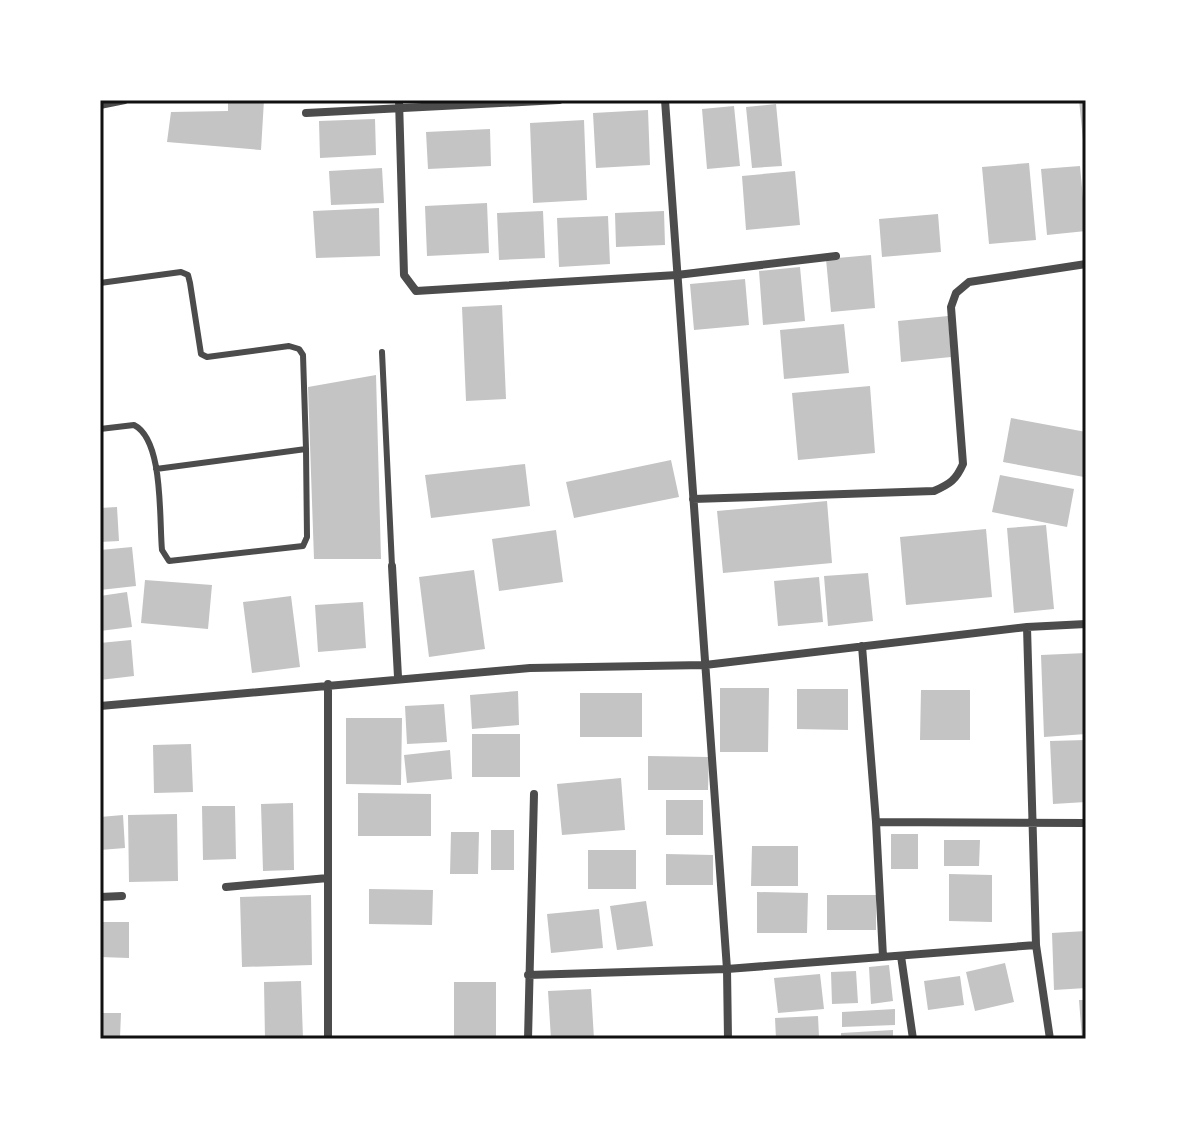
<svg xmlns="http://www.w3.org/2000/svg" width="1186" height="1139" font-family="Helvetica,sans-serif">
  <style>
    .building { fill: #c4c4c4 }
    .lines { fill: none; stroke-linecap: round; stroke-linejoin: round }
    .service { stroke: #4c4c4c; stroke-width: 6 }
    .minor { stroke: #4c4c4c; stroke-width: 8 }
    .neatline { fill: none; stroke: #111; stroke-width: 3 }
  </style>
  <rect width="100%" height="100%" fill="#fff"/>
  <!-- building -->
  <path class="building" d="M228 100H264L261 150 167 142 171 112 228 111Z
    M1079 100H1086V150H1084Z
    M776 104 782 166 752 168 746 107Z
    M734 106 740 166 707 169 702 109Z
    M648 110 650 165 596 168 593 113Z
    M375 119 376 155 320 158 319 121Z
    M584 120 587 200 533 203 530 123Z
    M490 129 491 166 428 169 426 132Z
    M1029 163 1036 240 989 244 982 167Z
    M1080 166 1086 231 1047 235 1041 169Z
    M382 168 384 203 331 205 329 171Z
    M795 171 800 225 746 230 742 176Z
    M487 203 489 253 427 256 425 206Z
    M379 208 380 256 316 258 313 211Z
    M543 211 545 258 499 260 497 213Z
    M664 211 665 245 616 247 615 213Z
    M938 214 941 252 882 257 879 219Z
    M608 216 610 264 559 267 557 218Z
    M871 255 875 308 831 312 826 259Z
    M800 267 805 321 763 325 759 271Z
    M745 279 749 325 694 330 690 284Z
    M502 305 506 399 466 401 462 307Z
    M948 316 951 357 901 362 898 321Z
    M844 324 849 373 784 379 780 330Z
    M376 375 381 559H314L308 387Z
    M870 386 875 453 798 460 792 393Z
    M1011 418 1086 432 1084 477 1003 462Z
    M671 460 679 497 574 518 566 482Z
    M525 464 530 506 431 518 425 475Z
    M1000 475 1074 489 1067 527 992 512Z
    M827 501 832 563 723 573 717 511Z
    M117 507 119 541 100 542V508Z
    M1046 525 1054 609 1014 613 1007 528Z
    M986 529 992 597 906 605 900 537Z
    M556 530 563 582 499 591 492 539Z
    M132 547 136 586 100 590V550Z
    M474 570 485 649 429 657 419 577Z
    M868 573 873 621 828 626 824 576Z
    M819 577 823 622 778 626 774 581Z
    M145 580 212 585 208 629 141 623Z
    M127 592 132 627 100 631V596Z
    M291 596 300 667 252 673 243 602Z
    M363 602 366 648 318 652 315 605Z
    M131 640 134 676 100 680V643Z
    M1086 653V734L1044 737 1041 655Z
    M720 688H769L768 752H720Z
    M797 689H848V730L797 729Z
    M921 690H970V740H920Z
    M518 691 519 725 472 729 470 695Z
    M580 693H642V737H580Z
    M444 704 447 742 407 744 405 706Z
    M346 718H402L401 785 346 784Z
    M472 734H520V777H472Z
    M1086 740V802L1053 804 1050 741Z
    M191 744 193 792 154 793 153 745Z
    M450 750 452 779 407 783 404 755Z
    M648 756 709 757 708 790H648Z
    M621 778 625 830 562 835 557 784Z
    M358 793 431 794V836H358Z
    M666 800H703V835H666Z
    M293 803 294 870 263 871 261 804Z
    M202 806H235L236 859 203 860Z
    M177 814 178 881 129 882 128 815Z
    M123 815 125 848 100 850V817Z
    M491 830H514V870H491Z
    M451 832H479L478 874H450Z
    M891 834H918V869H891Z
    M944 840H980L979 866H944Z
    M752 846H798V886H751Z
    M588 850H636V889H588Z
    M666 854 713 855V885H666Z
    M949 874 992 875V922L949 921Z
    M369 889 433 890 432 925 369 924Z
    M757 892 808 893 807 933H757Z
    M311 895 312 965 242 967 240 897Z
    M827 895H876V930H827Z
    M646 901 653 946 617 950 610 906Z
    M599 909 603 948 551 953 547 914Z
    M100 922H129V958L100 957Z
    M1086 931V988L1054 990 1052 933Z
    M1005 963 1014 1002 975 1011 966 972Z
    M889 965 893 1001 871 1004 869 967Z
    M856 971 858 1003 832 1004 831 972Z
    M820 974 824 1009 778 1013 774 978Z
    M960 976 964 1005 928 1010 924 981Z
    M301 981 303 1039H265L264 982Z
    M454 982H496V1039H454Z
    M591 989 594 1039H551L548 991Z
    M1079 1000H1086V1039H1082Z
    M895 1009V1025L842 1027V1012Z
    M100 1013H121L120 1038H100Z
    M818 1016 819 1037 776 1039 775 1018Z
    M893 1030V1039H841V1033Z"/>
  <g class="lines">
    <!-- service -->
    <path class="service" d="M100 106 125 101
      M100 283 181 272 188 275 190 283 201 354 207 357 289 346 299 349 303 355 306 449 156 469
      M382 352 392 566
      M100 429 134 425C164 440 159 519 162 550L169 561 303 546 307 537 306 449"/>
    <!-- minor -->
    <path class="minor" d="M399 100 404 275 416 291 677 275 836 256
      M665 100 727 969 728 1039
      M306 113 559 100
      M693 499 934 491C950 484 956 480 963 464L951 307 956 293 969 282 1086 264
      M392 566 398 677
      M1027 627 1036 945 1050 1039
      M862 646 876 822 1086 823
      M100 706 530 668 705 665 1027 627 1086 624
      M876 822 883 957
      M226 887 328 878
      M100 897 122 896
      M901 956 913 1039
      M528 975 727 969 1036 945
      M328 1039V684
      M528 1039 534 794"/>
  </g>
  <!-- border -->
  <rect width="1186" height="1139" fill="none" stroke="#ffffff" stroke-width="204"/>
  <rect x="102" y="102" width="982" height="935" class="neatline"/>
</svg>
